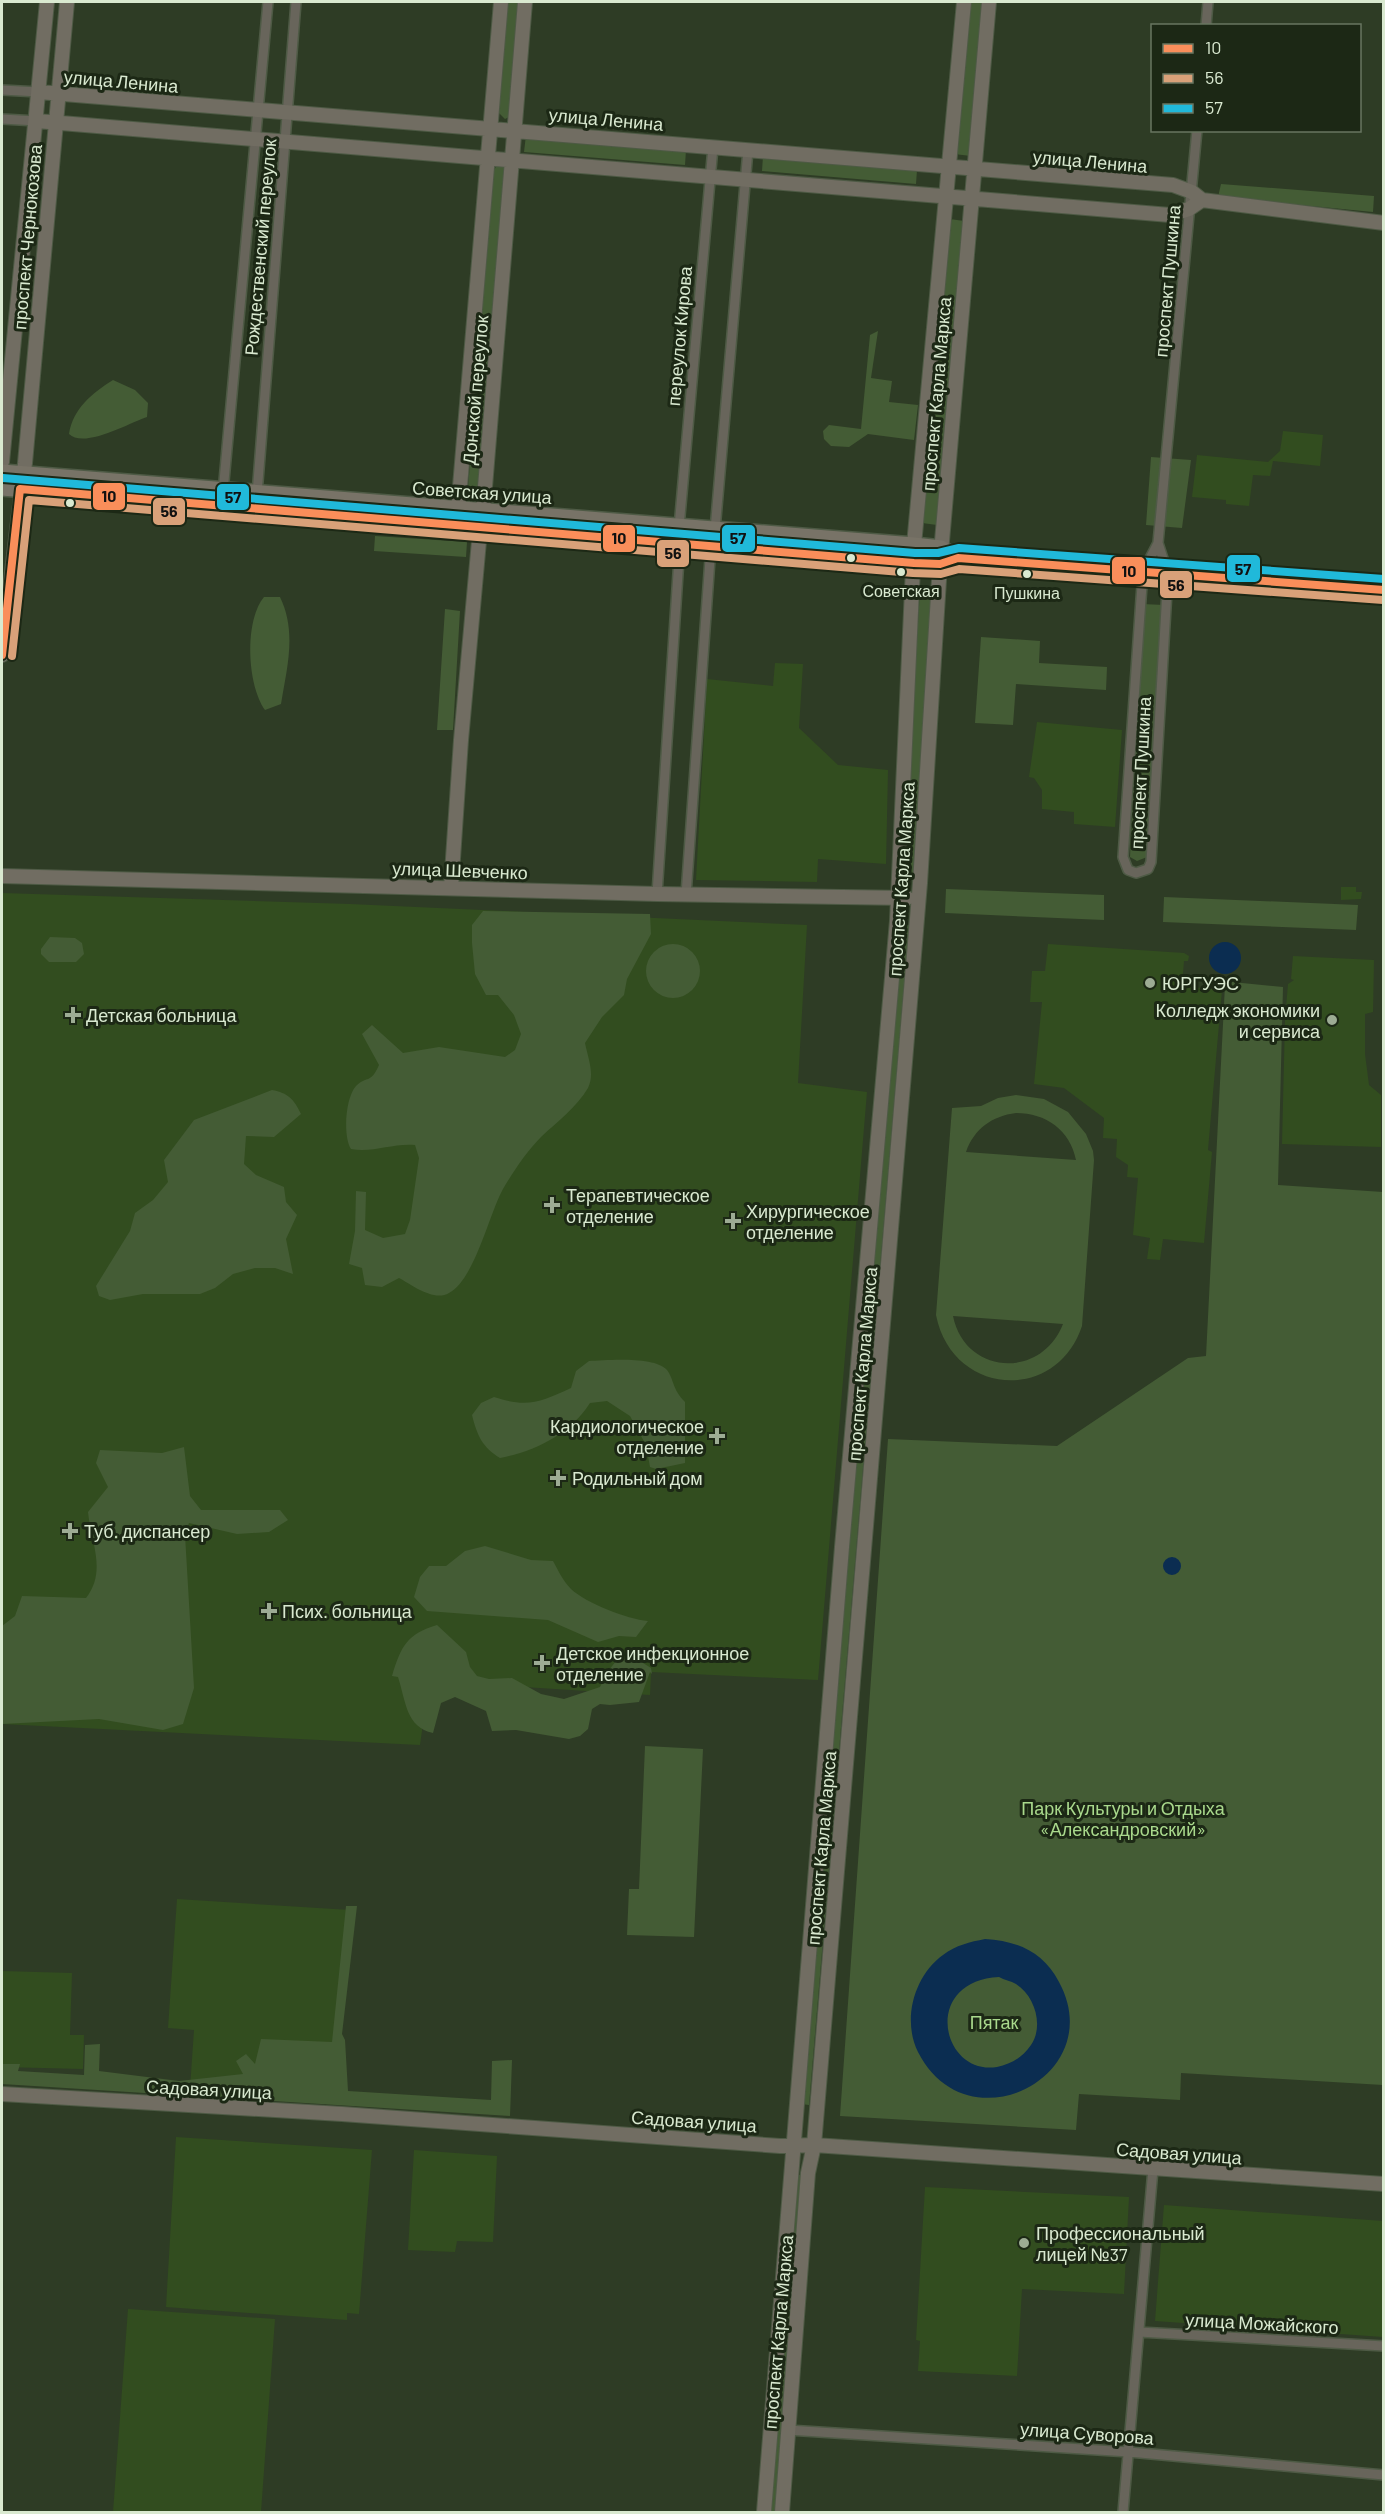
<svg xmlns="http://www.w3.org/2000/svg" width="1385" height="2514" font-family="Barlow,sans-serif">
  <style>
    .built { fill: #324d1f }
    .green { fill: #445c35; fill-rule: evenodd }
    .water { fill: #0b2d51; fill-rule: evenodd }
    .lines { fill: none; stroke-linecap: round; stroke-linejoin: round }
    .street-casing { stroke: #4e5a45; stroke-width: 12 }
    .secondary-casing { stroke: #4e5a45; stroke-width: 16 }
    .primary-casing { stroke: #4e5a45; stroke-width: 18 }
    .street { stroke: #68655b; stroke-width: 9 }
    .secondary { stroke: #716d62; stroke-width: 14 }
    .primary { stroke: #787367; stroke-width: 15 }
    .bus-1-casing { stroke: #1c2815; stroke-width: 12 }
    .bus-2-casing { stroke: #1c2815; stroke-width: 12 }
    .bus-3-casing { stroke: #1c2815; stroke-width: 12 }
    .bus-1 { stroke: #fa8e5a; stroke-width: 8 }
    .bus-2 { stroke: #d9a179; stroke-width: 8 }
    .bus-3 { stroke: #20b9da; stroke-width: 8 }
    .bus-dot { fill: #d9e9d0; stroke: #1c2815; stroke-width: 2 }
    .poi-dot { fill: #9dac94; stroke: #1c2815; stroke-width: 2 }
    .labels { text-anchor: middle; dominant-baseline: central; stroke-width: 6; stroke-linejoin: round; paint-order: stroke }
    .bus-label { font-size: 16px; fill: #d9e9d0; stroke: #1c2815 }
    .street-label { font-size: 18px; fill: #d9e9d0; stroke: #1c2815 }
    .poi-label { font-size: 18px; fill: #d9e9d0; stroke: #1c2815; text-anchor: start }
    .park-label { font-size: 18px; fill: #a9d98c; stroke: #1c2815 }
    .line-badge { stroke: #1c2815; stroke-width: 2 }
    .pale-badge-label { font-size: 16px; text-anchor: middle; font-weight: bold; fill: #111 }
  </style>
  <rect width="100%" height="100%" fill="#2e3c25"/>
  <!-- built -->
  <path class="built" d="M1283 431 1323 435 1320 466 1273 461 1270 476 1253 475 1249 506 1226 504V500L1192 497 1197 455 1268 462 1280 451Z
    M775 663 803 664 799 728 838 765 888 770 886 864 818 859 817 882 696 880 707 679 773 686Z
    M1037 722 1122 730 1115 827 1074 824V812L1042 809V790L1034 778 1029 777Z
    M1341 887H1356V892H1362L1361 899 1341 900Z
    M2 893 350 904 807 925 798 1083 867 1092 818 1680 651 1672 650 1695 429 1681 420 1745 2 1724Z
    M1048 944 1184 953 1189 956 1188 961H1184L1182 986 1222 990 1208 1150 1212 1152 1204 1243 1163 1239 1160 1260 1147 1259 1150 1238 1133 1235 1138 1178 1127 1177 1128 1165 1116 1157 1117 1139 1103 1138 1104 1118 1064 1088 1034 1084 1042 1002H1030L1032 971H1045Z
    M1293 956 1374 960 1373 1012 1365 1014V1054L1369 1085 1381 1095V1147L1282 1144 1285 1020 1288 984 1294 980 1291 979Z
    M177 1899 350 1910 337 2098 190 2088 194 2030 168 2028Z
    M2 1971 72 1973 70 2035H84L83 2069 2 2067Z
    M176 2137 372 2150 359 2314 347 2313V2320L166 2307Z
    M414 2150 497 2156 493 2242 457 2241 455 2252 408 2250Z
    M925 2187 1129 2197 1124 2294 1022 2289 1017 2376 918 2371 920 2341 916 2340Z
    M1164 2205 1383 2221V2337L1155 2321Z
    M128 2309 275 2319 261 2512H113Z"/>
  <!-- green -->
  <path class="green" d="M506 2H522L509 117 505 119 498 112Z
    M968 2H987L971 156 954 154Z
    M526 135 686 150 685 165 524 152Z
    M763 156 917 170 916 184 762 171Z
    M499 163 505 166 480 491 474 496 469 493 468 488 493 171Z
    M1221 184 1374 196 1373 212 1218 197Z
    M950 219 964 221 937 525 922 523Z
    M878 331 871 378 892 381 889 402 918 405 914 440 868 434 849 447 831 446 824 439 823 431 829 425 861 429 870 335Z
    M113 380 135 390 148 403 147 417C129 423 84 449 69 434 73 409 92 393 113 380Z
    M1151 457 1191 460 1182 528 1146 525Z
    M375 536 467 542 466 557 374 551Z
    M920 590 932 591 915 879H903Z
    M264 597H280C297 632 287 667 281 704L265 710C247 685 244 621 264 597Z
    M1142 604 1164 605 1147 857 1137 861 1130 857Z
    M445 609 460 611 453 730H437Z
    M981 637 1040 641 1039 663 1107 667 1106 690 1016 684 1013 725 975 723Z
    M946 889 1104 895V920L945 913Z
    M1164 897 1358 905 1356 930 1163 922Z
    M483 911 650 914 651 934 627 979 624 995 602 1017 585 1043C588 1058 595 1074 588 1088 576 1108 558 1121 541 1137 527 1151 513 1172 503 1189 489 1214 475 1279 449 1293 434 1302 412 1285 399 1278L382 1287 365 1285 362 1268 349 1264 355 1231 356 1191 366 1192 365 1230 383 1238 405 1234 410 1220 419 1158 415 1145C393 1143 373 1153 351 1149 343 1137 345 1098 356 1086 367 1075 370 1085 379 1065L362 1034 372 1025 403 1053 439 1047 505 1057 515 1050 521 1034 514 1015 498 995H486L475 974 472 943V925Z
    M902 925H909L809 2105 802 2104Z
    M50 937 75 938 82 943 84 954 76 962H49L41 954V949Z
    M646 971a27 27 0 1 1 54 0a27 27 0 1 1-54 0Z
    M1232 982 1283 987 1278 1185 1383 1192V2085L1181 2073 1180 2100 1079 2094 1076 2130 840 2116 888 1439 1057 1446 1188 1358 1206 1356 1225 985Z
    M272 1090C288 1093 294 1099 301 1114L274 1137 246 1136 244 1164 256 1175 284 1187 286 1202 297 1215 286 1239 293 1274 275 1268H255L233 1274 215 1288 200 1294H143L110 1300 99 1296 96 1286 130 1231 135 1213 153 1200 168 1182 164 1160 194 1120Z
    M1016 1095 1044 1099 1068 1112 1086 1134 1093 1151 1094 1160 1082 1326C1056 1404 952 1396 936 1315L952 1108 981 1106 998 1098ZM1016 1113C1046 1113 1070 1130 1076 1160L966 1152C974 1129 992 1116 1016 1113ZM953 1316 1063 1324C1041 1380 965 1375 953 1316Z
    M589 1361C607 1360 655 1356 667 1370 674 1379 672 1389 685 1402V1463L656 1469 650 1467 646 1445 630 1416 607 1401 590 1403C570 1434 536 1451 500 1458 482 1447 477 1435 472 1415L481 1403 494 1397C527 1408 541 1402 571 1388L576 1371Z
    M184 1447 190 1496 201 1510H280L288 1520 269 1532 237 1534 189 1523 185 1535 194 1688 183 1724 163 1730 99 1719 2 1724V1626L15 1616 22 1596 86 1598C107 1571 91 1543 88 1512L108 1487 96 1463 100 1450 162 1453Z
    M485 1546 531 1560 553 1561C558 1570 563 1581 571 1589 586 1603 627 1619 648 1621L636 1637 619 1636 598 1642 548 1620 427 1611 414 1597 420 1577 429 1566H446L465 1551Z
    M437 1625 466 1652 470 1667 477 1676 489 1679 512 1678 541 1694 564 1699 600 1687 609 1670 624 1651 651 1668 652 1674 650 1672 639 1702 610 1705 600 1704 592 1709 588 1729 580 1736 569 1739 516 1730 492 1731 486 1711 455 1697 441 1703 433 1733C406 1727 406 1702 398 1677L392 1676C401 1646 407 1634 437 1625Z
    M645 1746 703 1749 694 1937 627 1935 629 1889H639Z
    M346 1906H357L342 2034 345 2040 348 2091 491 2100 492 2061 512 2060 510 2116 2 2084V2064H20L18 2071 84 2075 85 2045 100 2044 99 2071 179 2081 243 2074 236 2061 246 2054 255 2064 261 2039 332 2042Z
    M798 2175H801L776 2512H771Z"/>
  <!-- water -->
  <path class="water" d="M1209 958a16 16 0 1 1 32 0a16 16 0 1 1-32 0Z
    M1163 1566a9 9 0 1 1 18 0a9 9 0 1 1-18 0Z
    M985 1939C1018 1941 1043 1952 1059 1982 1110 2076 967 2149 918 2052 902 2020 914 1976 943 1955 956 1945 970 1942 985 1939ZM999 1977C1004 1980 1011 1981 1016 1984 1035 1996 1044 2026 1031 2045 1022 2058 1011 2064 997 2067 941 2076 921 1981 999 1977Z"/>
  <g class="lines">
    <defs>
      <path id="street" d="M1206 26 1208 2
        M2 90 39 92
        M2 119 37 121
        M223 492 268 2
        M257 494 296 2
        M679 527 713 147
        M715 530 748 150
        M1158 543 1168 574 1151 862 1148 869 1136 873 1128 870 1123 857 1141 599 1143 572 1158 543 1197 130
        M657 894 680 543
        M686 895 711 545
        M1139 2332 1384 2346
        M788 2430 1129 2452 1384 2475
        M1123 2512 1153 2169"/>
      <path id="secondary" d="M39 92 1173 185 1192 192 1202 200 1384 223
        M37 121 1170 215 1189 209 1202 200
        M2 462 47 2
        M483 511 525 2
        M2 655 25 463 67 2
        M2 876 657 894 907 898
        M451 888 461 740 479 541 478 529 458 510 501 2
        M2 2094 342 2114 780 2146 814 2145 1384 2184
        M764 2512 842 1547 897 921 914 545 964 2
        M782 2512 808 2173 814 2145 920 883 940 564 989 2"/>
      <path id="primary" d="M2 472 914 545 941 548 958 558
        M2 488 914 563 940 564 958 558 1384 590"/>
    </defs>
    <!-- street casing -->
    <use href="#street" class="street-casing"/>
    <!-- secondary casing -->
    <use href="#secondary" class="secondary-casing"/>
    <!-- primary casing -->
    <use href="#primary" class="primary-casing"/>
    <!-- street -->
    <use href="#street" class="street"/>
    <!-- secondary -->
    <use href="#secondary" class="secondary"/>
    <!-- primary -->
    <use href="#primary" class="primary"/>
    <defs>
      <path id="bus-1" d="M2 655 20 489 914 563 940 564 958 558 1384 590"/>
      <path id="bus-2" d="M12 656 29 500 913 573 941 574 959 569 1383 600"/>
      <path id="bus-3" d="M3 478 915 553H938L959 548 1384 579"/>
    </defs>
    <!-- bus-1 casing -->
    <use href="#bus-1" class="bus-1-casing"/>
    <!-- bus-2 casing -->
    <use href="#bus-2" class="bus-2-casing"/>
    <!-- bus-3 casing -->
    <use href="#bus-3" class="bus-3-casing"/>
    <!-- bus-1 -->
    <use href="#bus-1" class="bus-1"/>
    <!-- bus-2 -->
    <use href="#bus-2" class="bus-2"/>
    <!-- bus-3 -->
    <use href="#bus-3" class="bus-3"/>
  </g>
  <!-- markers -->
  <g class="bus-dot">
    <circle cx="70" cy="503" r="5"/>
    <circle cx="851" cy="558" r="5"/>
    <circle cx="901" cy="572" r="5"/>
    <circle cx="1027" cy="574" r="5"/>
  </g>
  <g class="poi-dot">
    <circle cx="1150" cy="983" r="6"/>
    <path d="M70 1006h6v6h6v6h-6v6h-6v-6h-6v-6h6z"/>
    <circle cx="1332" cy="1020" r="6"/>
    <path d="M549 1196h6v6h6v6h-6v6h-6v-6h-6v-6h6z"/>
    <path d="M730 1212h6v6h6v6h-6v6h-6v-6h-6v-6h6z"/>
    <path d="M714 1427h6v6h6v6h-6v6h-6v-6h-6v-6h6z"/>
    <path d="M555 1469h6v6h6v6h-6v6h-6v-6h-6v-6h6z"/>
    <path d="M67 1522h6v6h6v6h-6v6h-6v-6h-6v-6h6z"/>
    <path d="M266 1602h6v6h6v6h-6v6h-6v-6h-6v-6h6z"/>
    <path d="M539 1654h6v6h6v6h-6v6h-6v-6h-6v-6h6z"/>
    <circle cx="1024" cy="2243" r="6"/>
  </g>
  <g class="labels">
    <!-- bus labels -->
    <g class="bus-label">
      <text x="901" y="590">Советская</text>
      <text x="1027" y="592">Пушкина</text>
    </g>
    <!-- street labels -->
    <g class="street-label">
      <text transform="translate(121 81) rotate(5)">улица Ленина</text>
      <text transform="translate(606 119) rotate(5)">улица Ленина</text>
      <text transform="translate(1090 161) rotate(5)">улица Ленина</text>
      <text transform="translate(27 237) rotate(-85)">проспект Чернокозова</text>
      <text transform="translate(260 247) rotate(-85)">Рождественский переулок</text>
      <text transform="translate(1167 281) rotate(-85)">проспект Пушкина</text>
      <text transform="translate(679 336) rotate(-85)">переулок Кирова</text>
      <text transform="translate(475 390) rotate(-85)">Донской переулок</text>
      <text transform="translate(936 394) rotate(-85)">проспект Карла Маркса</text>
      <text transform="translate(482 492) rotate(4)">Советская улица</text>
      <text transform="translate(1140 773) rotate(-87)">проспект Пушкина</text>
      <text transform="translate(460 870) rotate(2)">улица Шевченко</text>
      <text transform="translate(901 879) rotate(-86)">проспект Карла Маркса</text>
      <text transform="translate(862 1364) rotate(-85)">проспект Карла Маркса</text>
      <text transform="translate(821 1848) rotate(-85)">проспект Карла Маркса</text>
      <text transform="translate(209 2089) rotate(3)">Садовая улица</text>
      <text transform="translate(694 2121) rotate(4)">Садовая улица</text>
      <text transform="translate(1179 2153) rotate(4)">Садовая улица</text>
      <text transform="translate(1262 2323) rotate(3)">улица Можайского</text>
      <text transform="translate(778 2332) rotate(-85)">проспект Карла Маркса</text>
      <text transform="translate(1087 2433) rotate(4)">улица Суворова</text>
    </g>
    <!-- poi labels -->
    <g class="poi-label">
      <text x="1162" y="983">ЮРГУЭС</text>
      <text x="1320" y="1010" text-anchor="end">Колледж экономики<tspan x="1320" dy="21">и сервиса</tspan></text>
      <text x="86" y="1015">Детская больница</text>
      <text x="566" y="1195">Терапевтическое<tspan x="566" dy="21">отделение</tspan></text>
      <text x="746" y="1211">Хирургическое<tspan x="746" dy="21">отделение</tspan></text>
      <text x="704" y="1426" text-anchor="end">Кардиологическое<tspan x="704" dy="21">отделение</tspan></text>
      <text x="572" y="1478">Родильный дом</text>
      <text x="84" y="1531">Туб. диспансер</text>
      <text x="282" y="1611">Псих. больница</text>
      <text x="556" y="1653">Детское инфекционное<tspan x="556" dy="21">отделение</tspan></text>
      <text x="1036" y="2233">Профессиональный<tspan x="1036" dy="21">лицей №37</tspan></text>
    </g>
    <!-- park labels -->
    <g class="park-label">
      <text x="1123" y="1808">Парк Культуры и Отдыха<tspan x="1123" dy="21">«Александровский»</tspan></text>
      <text x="994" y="2022">Пятак</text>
    </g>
  </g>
  <g class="line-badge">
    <rect x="92" y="482" width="34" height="29" rx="6" fill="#fa8e5a"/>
    <rect x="216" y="483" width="34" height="28" rx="6" fill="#20b9da"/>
    <rect x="152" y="497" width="34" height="29" rx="6" fill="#d9a179"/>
    <rect x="721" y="524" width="35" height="29" rx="6" fill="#20b9da"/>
    <rect x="602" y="524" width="34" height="29" rx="6" fill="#fa8e5a"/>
    <rect x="656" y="539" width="34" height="29" rx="6" fill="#d9a179"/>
    <rect x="1226" y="554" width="35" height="29" rx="6" fill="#20b9da"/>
    <rect x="1111" y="556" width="35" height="29" rx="6" fill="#fa8e5a"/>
    <rect x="1159" y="570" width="34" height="29" rx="6" fill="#d9a179"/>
  </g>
  <g class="pale-badge-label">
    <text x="109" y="502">10</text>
    <text x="233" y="503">57</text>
    <text x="169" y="517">56</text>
    <text x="738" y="544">57</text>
    <text x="619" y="544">10</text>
    <text x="673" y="559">56</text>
    <text x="1243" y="575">57</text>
    <text x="1129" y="577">10</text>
    <text x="1176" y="591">56</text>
  </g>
  <!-- border -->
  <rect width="1385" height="2514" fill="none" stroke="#d9e9d0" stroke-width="6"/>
  <!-- legend -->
  <rect x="1151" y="24" width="210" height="108" fill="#1c2815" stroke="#687560" stroke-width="1.5"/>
  <rect x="1163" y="44" width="30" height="9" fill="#fa8e5a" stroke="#687560" stroke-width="1.5"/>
  <text x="1205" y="54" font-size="18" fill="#d9e9d0">10</text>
  <rect x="1163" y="74" width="30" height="9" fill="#d9a179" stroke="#687560" stroke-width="1.5"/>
  <text x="1205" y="84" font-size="18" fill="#d9e9d0">56</text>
  <rect x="1163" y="104" width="30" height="9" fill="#20b9da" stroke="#687560" stroke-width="1.5"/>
  <text x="1205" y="114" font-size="18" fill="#d9e9d0">57</text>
</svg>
